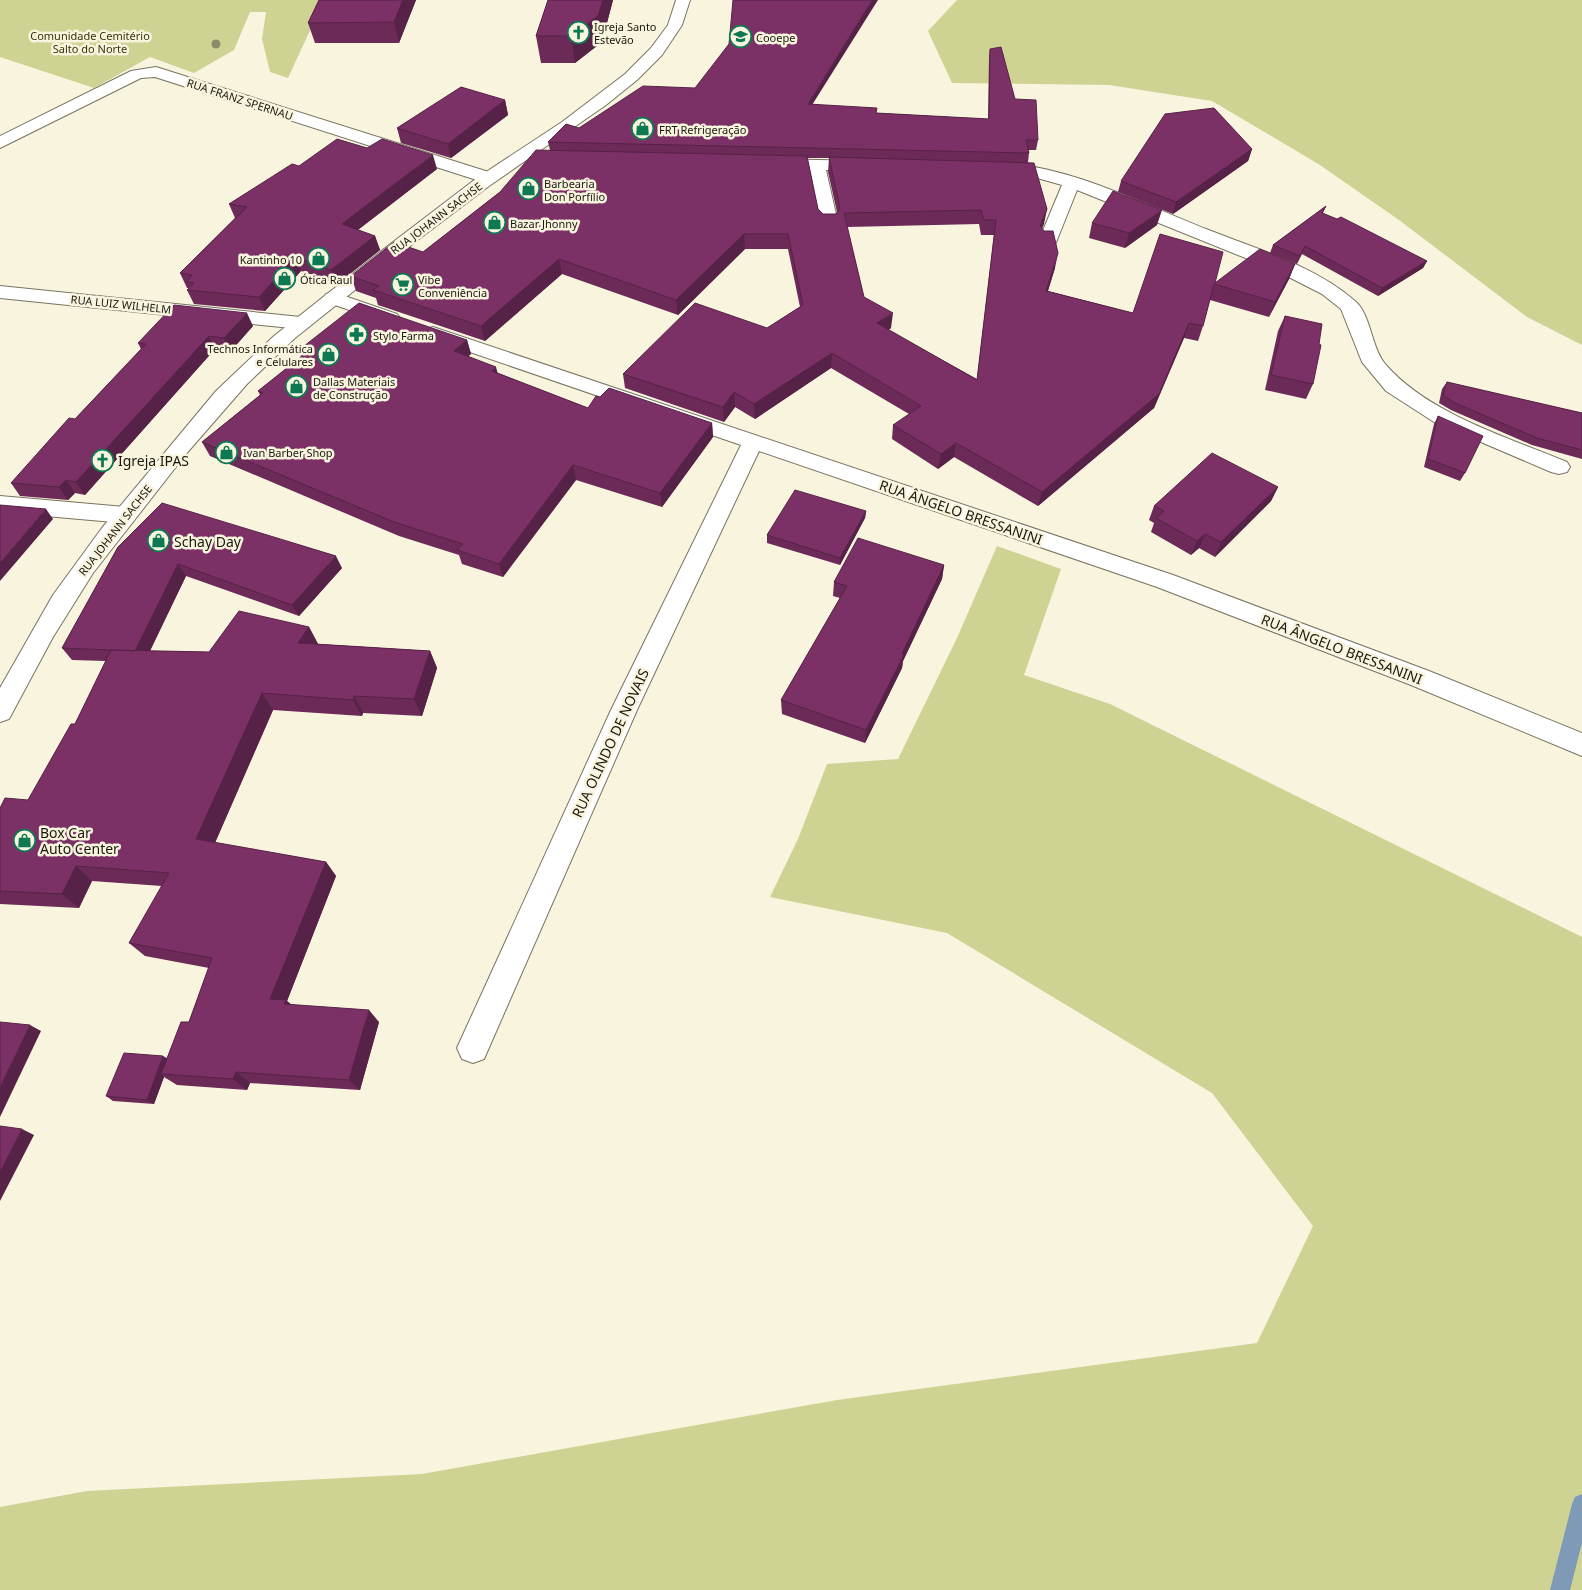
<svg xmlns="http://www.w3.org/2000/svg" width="1582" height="1590" font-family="'Noto Sans',sans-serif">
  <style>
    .green { fill: #ced393 }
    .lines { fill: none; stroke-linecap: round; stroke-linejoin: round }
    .stream { fill: #7e9ab6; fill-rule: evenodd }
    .street-casing { stroke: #787360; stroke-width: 2 }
    .secondary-casing { stroke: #787360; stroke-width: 2 }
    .street { fill: #fff; fill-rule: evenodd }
    .secondary { fill: #fff; fill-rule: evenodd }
    .tree { fill: #8d8c6a }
    .wall { fill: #6b2a58; fill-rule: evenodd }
    .shaded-wall { fill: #572247 }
    .building { fill: #7c3166; stroke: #572247; fill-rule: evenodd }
    .labels { text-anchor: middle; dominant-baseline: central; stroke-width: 5; stroke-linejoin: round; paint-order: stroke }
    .far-poi-label { font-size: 11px; fill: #191810; stroke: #f9f4de; text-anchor: start }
    .far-park-label { font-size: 11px; fill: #34360b; stroke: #f9f4de }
    .far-street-label { font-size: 11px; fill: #191810; stroke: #f9f4de }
    .poi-label { font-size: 14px; fill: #191810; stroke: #f9f4de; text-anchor: start }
    .street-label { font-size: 14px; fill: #191810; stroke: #f9f4de }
  </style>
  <rect width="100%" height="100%" fill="#f9f4de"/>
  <!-- green -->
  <path class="green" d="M0 0H324L288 78 270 72 262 39 266 12H250L234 50 194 73 150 57 94 88 0 57Z
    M957 0H1582V345L1527 317 1399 220 1320 165 1212 101 1109 85 952 83 928 31Z
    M997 546 1061 569 1024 675 1110 704 1582 937V1590H0V1507L87 1491 422 1474 837 1400 1257 1343 1313 1226 1212 1093 947 933 770 897 798 839 827 764 898 759 957 638Z"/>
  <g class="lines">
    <!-- stream -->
    <path class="stream" d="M1582 1494V1543L1570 1590H1550L1572 1504 1575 1497Z"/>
    <defs>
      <path id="street" d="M156 67 495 174 498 178 495 182H483L155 77 141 78 0 148V136L131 71Z
        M771 159 866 161 872 162 875 166 872 170 866 171 826 170 838 223 835 227H823L820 223 808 170 765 168 762 164 765 160Z
        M999 163C1071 166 1140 203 1206 229 1254 248 1316 266 1355 301 1371 314 1371 348 1386 365 1429 414 1507 437 1567 462L1570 467 1567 472 1559 474 1551 472 1434 422 1386 391 1362 362 1341 309 1322 294 1275 270 1077 190 1057 240 1055 244H1041L1039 240 1062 185 1023 174 993 172 990 168 993 164Z
        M0 286 301 317 308 319 311 323 308 327 301 329 0 298Z
        M333 292 397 314 400 318 397 322 390 324 326 302 323 298 326 294Z
        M433 327 1173 575 1429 671 1582 733V756L1411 685 1157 587 759 451 637 710 484 1059 473 1063 462 1059 457 1048 462 1037 611 710 741 445 426 337 423 333 426 329Z
        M0 496 125 507 133 509 136 515 133 521 125 523 0 512Z"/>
      <path id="secondary" d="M676 0H690L682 25 662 55 637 80 606 105 489 186 415 242 295 338 247 384 186 454 93 573 53 637 9 719 0 722V688L53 595 102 528 216 391 274 336 384 249 477 178 562 122 625 74 651 48 668 25Z"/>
    </defs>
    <!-- street casing -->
    <use href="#street" class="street-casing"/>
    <!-- secondary casing -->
    <use href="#secondary" class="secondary-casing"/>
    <!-- street -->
    <use href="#street" class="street"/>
    <!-- secondary -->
    <use href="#secondary" class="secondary"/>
  </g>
  <!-- trees -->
  <circle class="tree" cx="216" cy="44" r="4.5"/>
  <!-- wall -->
  <path class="wall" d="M319 0H416L399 43H315L308 23Z
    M548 0H613L602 42 575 63H541L536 36Z
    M990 49 1015 99 1038 140 1036 150H1028L1029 153 1028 162 1047 209 1042 228 1055 268 1048 291 1133 313 1215 283 1295 264 1289 279 1269 317 1210 300 1203 326 1198 341 1184 338 1154 408 1038 506 954 457 938 469 892 439 893 425 909 414 831 368 755 419 735 407 724 422 625 388 623 374 767 328 800 307 788 249H745L678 315 562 274 485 341 378 305 376 298 356 291 351 276 423 252 500 192 550 150 548 142 579 128 813 104 876 113 988 119 989 58ZM807 158H829L828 172 837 212 836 214H823L818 209ZM979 224 981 235H994L977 379 888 330 891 328 864 297 847 227Z
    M505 100 508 115 451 158 401 143 397 128Z
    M1252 149 1248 161 1173 214 1118 192 1121 181Z
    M299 166 437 169 358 230 375 236 380 250 337 284 301 271 265 311 194 304 187 290 189 288H187L180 273 235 218 229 204Z
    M1326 206 1323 213 1427 261 1423 268 1378 296 1302 254 1297 264 1270 253 1273 245Z
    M1092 223 1157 225 1125 248 1089 238Z
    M1285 316 1319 344 1313 384 1306 399 1265 390 1278 331Z
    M253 326 230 352 215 349 85 495 75 493 68 500 20 496 11 483 75 419 141 349 138 343Z
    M467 340 471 354 468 356 498 373 588 408 712 423 713 437 662 507 576 480 503 577 462 564 459 555 399 536 210 456 202 442 260 395 258 391 301 357 299 350Z
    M1447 382 1582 413V459L1532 445 1451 410 1439 403 1442 389Z
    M1438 416 1465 473 1460 481 1424 467 1434 424Z
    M1278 487 1271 501 1215 557 1199 548 1191 555 1151 532 1154 523 1149 520 1154 506Z
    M866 511 865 518 840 565 767 543V535Z
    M118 547 342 568 299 616 186 576 150 651 209 652 309 627 318 644 430 651 437 668 422 716 363 713 362 716 273 710 215 843 326 862 336 876 287 1001 291 1004 379 1022 360 1090 250 1083 247 1090 177 1085 164 1077 154 1104 113 1101 106 1096 167 1058 189 1022 209 968 145 956 129 943 162 886 92 881 79 908 0 904V808L28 800 75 724 106 661 72 660 62 648Z
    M944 565 942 579 903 661 902 668 865 743 782 714 781 700 840 598 833 596 834 582Z"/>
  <!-- shaded-wall -->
  <path class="shaded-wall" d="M403 0H416L399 43 394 22Z
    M603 0H613L602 42 575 63 571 36Z
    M872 0H878L807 113 808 104Z
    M505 100 508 115 451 158 448 144Z
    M1252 149 1248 161 1173 214 1176 202Z
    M433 155 437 169 347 238 342 224Z
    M1047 209 1044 224 1037 241 1040 226Z
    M1162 210 1157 225 1125 248 1129 233Z
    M744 234 745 249 678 315 676 300Z
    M375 236 380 250 337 284 331 270Z
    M1058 253 1055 268 1043 306 1046 291Z
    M295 257 301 271 265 311 259 297Z
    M559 259 562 274 485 341 481 326Z
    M1427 261 1423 268 1378 296 1382 288Z
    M1295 264 1289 279 1269 317 1275 302Z
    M247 313 253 326 230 352 224 338Z
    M893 313 891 328 876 338 877 323Z
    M1189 323 1184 338 1154 408 1038 506 1042 492Z
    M209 336 215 349 85 495 76 482Z
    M467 340 471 354 458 365 454 351Z
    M832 353 831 368 755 419 754 404Z
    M496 367 500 382 492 371Z
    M734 392 735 407 724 422 723 407Z
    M712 423 713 437 662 507 660 493Z
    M956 443 954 457 938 469 941 454Z
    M573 465 576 480 503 577 499 564Z
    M66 480 75 493 68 500 59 487Z
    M1278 487 1271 501 1215 557 1221 542Z
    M46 509 53 519 0 581V563Z
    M866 511 865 518 840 565V558Z
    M1205 534 1199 548 1191 555 1197 541Z
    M336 556 342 568 299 616 292 605Z
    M178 564 186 576 144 663 135 651Z
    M944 565 942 579 903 661 902 668 865 743 866 730Z
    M309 627 318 644 298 643Z
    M430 651 437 668 422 716 414 699Z
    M262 693 273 710 210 854 196 839Z
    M354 696 363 713 362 716 353 700Z
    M326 862 336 876 287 1001 298 1012 270 999Z
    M76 866 92 881 79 908 62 894Z
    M369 1010 379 1022 360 1090 349 1080Z
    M30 1025 41 1031 0 1117V1087Z
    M163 1056 170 1060 161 1074 164 1077 154 1104 147 1100Z
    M236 1072 250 1083 247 1090 233 1079Z
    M22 1129 34 1135 0 1201V1172Z"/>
  <!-- building -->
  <path class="building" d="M319 0H403L394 22 308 23Z
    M548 0H603L598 16 571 36H536Z
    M733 0H872L808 104 877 108 876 113 989 119 990 49 1001 47 1015 99 1036 100 1038 140H1026L1029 153 548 142 566 124 579 128 643 86 695 88 729 44Z
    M461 87 505 100 448 144 397 128Z
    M1214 108 1252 149 1176 202 1121 181 1165 114Z
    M337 139 367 148 382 139 433 155 342 224 375 236 331 270 295 257 259 297 187 290 194 283 187 282 192 275 180 273 247 207 229 204 292 164 299 166Z
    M536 150 807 156 818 209 823 214H836L840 208 829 157 1034 163 1047 209 1040 226 1044 231H1053L1058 253 1046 291 1133 313 1160 234 1223 252 1215 283 1260 249 1295 264 1275 302 1214 284 1203 326 1189 323 1159 394 1042 492 956 443 941 454 893 425 921 406 832 353 754 404 734 392 723 407 623 374 695 303 767 328 803 305 788 234H744L676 300 559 259 481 326 373 290 379 286 351 276 394 242 423 252 500 192ZM981 210 984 220H996L977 380 877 323 893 313 864 297 844 213Z
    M1113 191 1162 210 1129 233 1092 223Z
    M1326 206 1322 213 1337 219 1341 217 1427 261 1382 288 1305 246 1300 256 1273 245Z
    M359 303 467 340 454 351 496 367 492 371 588 408 596 396 600 397 609 388 712 423 660 493 573 465 499 564 457 550 463 544 394 522 202 442 263 393 258 391 307 352 299 350Z
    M174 305 247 313 224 338 209 336 76 482 66 480 59 487 11 483 69 418 75 419 146 344 138 343Z
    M1285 316 1322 324 1319 344 1321 345 1313 384 1271 375Z
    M1447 382 1582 413V450L1537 438 1455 403 1443 395Z
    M1438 416 1483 436 1465 473 1428 459Z
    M1212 453 1278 487 1221 542 1205 534 1197 541 1156 518 1164 511 1154 506Z
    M795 490 866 511 840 558 767 535Z
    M162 503 336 556 292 605 178 564 135 651 62 648 118 547Z
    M0 505 46 509 0 563Z
    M858 538 944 565 902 654 904 655 866 730 781 700 847 586 834 582Z
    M239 611 309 627 298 643 430 651 414 699 354 696 353 700 262 693 196 839 326 862 270 999 286 1000 284 1004 369 1010 349 1080 236 1072 233 1079 161 1074 181 1022H189L212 958 129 943 169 873 76 866 62 894 0 891V808L5 798 28 800 71 724H75L111 650 209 652Z
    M0 1022 30 1025 0 1087Z
    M124 1053 163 1056 147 1100 106 1096Z
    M0 1126 22 1129 0 1172Z"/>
  <!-- icons -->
  <defs>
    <symbol id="church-ring" viewBox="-11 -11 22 22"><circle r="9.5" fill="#f9f4de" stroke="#0d7953" stroke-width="1.5"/><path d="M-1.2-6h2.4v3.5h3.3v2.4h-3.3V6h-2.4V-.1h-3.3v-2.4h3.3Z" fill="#0d7953"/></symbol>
    <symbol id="university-ring" viewBox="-11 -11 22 22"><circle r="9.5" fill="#f9f4de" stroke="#0d7953" stroke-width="1.5"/><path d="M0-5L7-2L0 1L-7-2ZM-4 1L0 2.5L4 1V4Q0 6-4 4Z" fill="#0d7953"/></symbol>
    <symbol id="shop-ring" viewBox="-11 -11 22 22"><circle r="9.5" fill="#f9f4de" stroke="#0d7953" stroke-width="1.5"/><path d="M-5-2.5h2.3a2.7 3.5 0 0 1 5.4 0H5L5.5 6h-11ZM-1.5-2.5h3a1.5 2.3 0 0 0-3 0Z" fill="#0d7953"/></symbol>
    <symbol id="supermarket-ring" viewBox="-11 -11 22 22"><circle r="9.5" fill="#f9f4de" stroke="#0d7953" stroke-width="1.5"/><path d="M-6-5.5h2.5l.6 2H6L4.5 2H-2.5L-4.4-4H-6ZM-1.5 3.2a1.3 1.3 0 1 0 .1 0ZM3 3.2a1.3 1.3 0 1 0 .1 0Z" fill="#0d7953"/></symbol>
    <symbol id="pharmacy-ring" viewBox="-11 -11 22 22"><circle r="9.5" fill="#f9f4de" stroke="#0d7953" stroke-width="1.5"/><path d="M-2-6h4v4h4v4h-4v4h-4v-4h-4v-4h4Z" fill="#0d7953"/></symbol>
  </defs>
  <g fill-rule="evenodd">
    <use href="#church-ring" x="566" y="20" width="25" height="25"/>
    <use href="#university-ring" x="728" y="24" width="25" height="25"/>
    <use href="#shop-ring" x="630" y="116" width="25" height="25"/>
    <use href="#shop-ring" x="516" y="176" width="25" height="25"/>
    <use href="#shop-ring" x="482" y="210" width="25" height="25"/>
    <use href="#shop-ring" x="306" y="246" width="25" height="25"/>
    <use href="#shop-ring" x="272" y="266" width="25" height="25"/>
    <use href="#supermarket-ring" x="390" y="272" width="25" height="25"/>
    <use href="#pharmacy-ring" x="344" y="322" width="25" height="25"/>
    <use href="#shop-ring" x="316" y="342" width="25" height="25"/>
    <use href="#shop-ring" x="284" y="374" width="25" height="25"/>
    <use href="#shop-ring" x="214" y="440" width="25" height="25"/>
    <use href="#church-ring" x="90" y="448" width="25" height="25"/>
    <use href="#shop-ring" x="146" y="528" width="25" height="25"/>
    <use href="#shop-ring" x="12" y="828" width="25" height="25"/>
  </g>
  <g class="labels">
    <!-- far-poi labels -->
    <g class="far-poi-label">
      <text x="594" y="26">Igreja Santo<tspan x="594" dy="13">Estevão</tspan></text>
      <text x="756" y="37">Cooepe</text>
      <text x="659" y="129">FRT Refrigeração</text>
      <text x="544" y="183">Barbearia<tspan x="544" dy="13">Don Porfílio</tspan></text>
      <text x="510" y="223">Bazar Jhonny</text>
      <text x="302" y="259" text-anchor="end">Kantinho 10</text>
      <text x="300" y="279">Ótica Raul</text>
      <text x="418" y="279">Vibe<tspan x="418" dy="13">Conveniência</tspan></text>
      <text x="373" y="335">Stylo Farma</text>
      <text x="313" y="348" text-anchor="end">Technos Informática<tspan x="313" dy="13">e Celulares</tspan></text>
      <text x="313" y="381">Dallas Materiais<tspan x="313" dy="13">de Construção</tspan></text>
      <text x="243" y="452">Ivan Barber Shop</text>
    </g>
    <!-- far-park labels -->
    <g class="far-park-label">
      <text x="90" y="35">Comunidade Cemitério<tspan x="90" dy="13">Salto do Norte</tspan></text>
    </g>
    <!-- far-street labels -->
    <g class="far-street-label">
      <text transform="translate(240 99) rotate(18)">RUA FRANZ SPERNAU</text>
      <text transform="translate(436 218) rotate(-37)">RUA JOHANN SACHSE</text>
      <text transform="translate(121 304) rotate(6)">RUA LUIZ WILHELM</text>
      <text transform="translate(115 530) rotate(-52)">RUA JOHANN SACHSE</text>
    </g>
    <!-- poi labels -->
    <g class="poi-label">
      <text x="118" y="460">Igreja IPAS</text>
      <text x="174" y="541">Schay Day</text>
      <text x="40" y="832">Box Car<tspan x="40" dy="16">Auto Center</tspan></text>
    </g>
    <!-- street labels -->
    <g class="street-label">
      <text transform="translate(961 512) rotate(19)">RUA ÂNGELO BRESSANINI</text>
      <text transform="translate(1342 649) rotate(21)">RUA ÂNGELO BRESSANINI</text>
      <text transform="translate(610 743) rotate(-65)">RUA OLINDO DE NOVAIS</text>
    </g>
  </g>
</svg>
